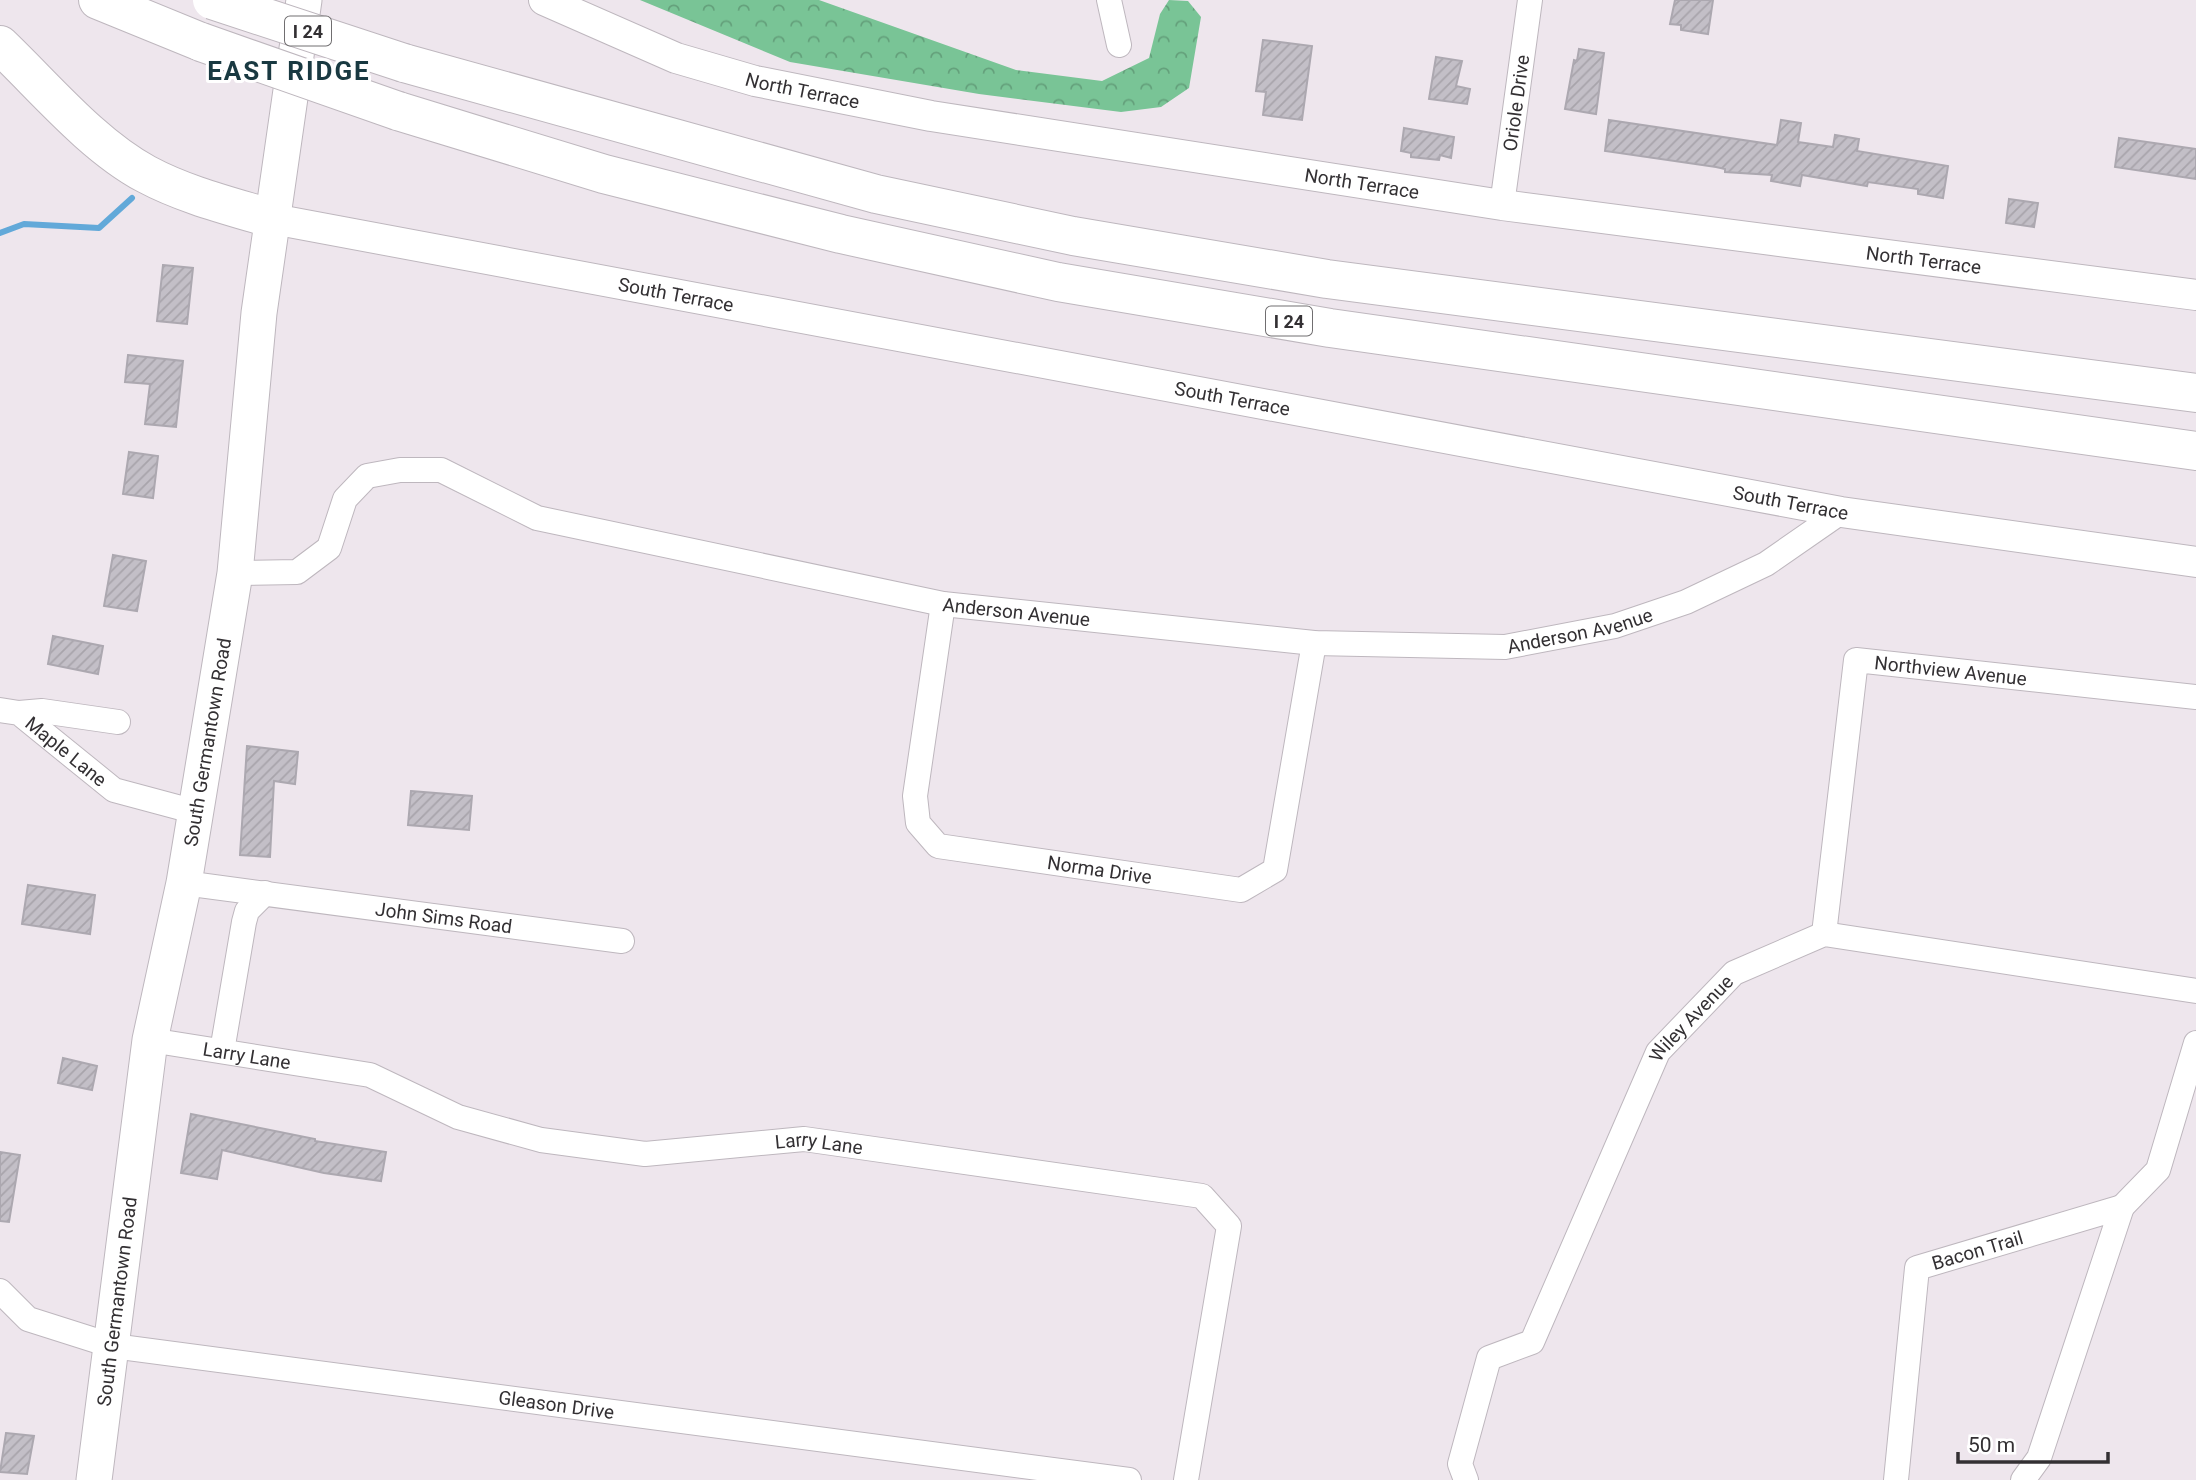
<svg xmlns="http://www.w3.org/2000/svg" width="2196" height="1480" font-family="Roboto,sans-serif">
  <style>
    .forest { fill: url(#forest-crowns) }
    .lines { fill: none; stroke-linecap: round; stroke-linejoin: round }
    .stream { stroke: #62a9d9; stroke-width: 6 }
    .building { fill: url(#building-hatch); stroke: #aca8b0; stroke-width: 2 }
    .minor-casing { stroke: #beb7be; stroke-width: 26 }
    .tertiary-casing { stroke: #beb7be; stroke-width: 32 }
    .secondary-casing { stroke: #beb7be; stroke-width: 37 }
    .motorway-casing { stroke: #beb7be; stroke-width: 40 }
    .minor { stroke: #fff; stroke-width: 24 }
    .tertiary { stroke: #fff; stroke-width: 30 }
    .secondary { stroke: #fff; stroke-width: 35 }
    .motorway { stroke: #fff; stroke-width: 38 }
    .motorway-bridge-casing { stroke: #beb7be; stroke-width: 40; stroke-linecap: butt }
    .motorway-bridge { stroke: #fff; stroke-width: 38 }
    .labels { text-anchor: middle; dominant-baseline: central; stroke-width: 6; stroke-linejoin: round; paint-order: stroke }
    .shield { fill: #fff; stroke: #706e70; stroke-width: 2 }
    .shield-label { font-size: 18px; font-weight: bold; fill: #333033 }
    .street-label { font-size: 19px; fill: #333033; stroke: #fff }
    .district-label { font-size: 26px; font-weight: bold; letter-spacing: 2px; fill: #193941; stroke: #fff }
  </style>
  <defs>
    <pattern id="forest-crowns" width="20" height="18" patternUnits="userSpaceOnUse" patternTransform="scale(1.75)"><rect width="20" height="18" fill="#79c496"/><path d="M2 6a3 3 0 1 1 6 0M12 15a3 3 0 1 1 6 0" fill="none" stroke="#64a07b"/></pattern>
    <pattern id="building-hatch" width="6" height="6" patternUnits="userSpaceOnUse" patternTransform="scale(1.75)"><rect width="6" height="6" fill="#c3bfc7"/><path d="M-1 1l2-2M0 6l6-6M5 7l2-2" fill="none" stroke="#a8a4ab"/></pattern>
  </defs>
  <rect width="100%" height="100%" fill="#eee6ed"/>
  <!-- forest -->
  <path class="forest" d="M640 0H819L1016 70 1102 81 1149 58 1160 14 1169 0 1188 1 1201 17 1189 88 1161 107 1121 112 979 94 790 62Z"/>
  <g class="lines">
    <!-- stream -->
    <path class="stream" d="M0 233 24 224 99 228 132 198"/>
  </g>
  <!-- building -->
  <path class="building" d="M1675 0H1713L1708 34 1681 30V25L1670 24Z
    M1263 40 1312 46 1302 120 1263 115 1266 92 1256 91Z
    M1579 49 1604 53 1596 114 1565 109 1574 60 1577 61Z
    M1436 57 1462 61 1456 86 1470 89 1467 104 1429 99Z
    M1609 120 1777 145 1781 120 1801 123 1798 142 1833 147 1835 135 1859 139 1857 151 1948 166 1943 198 1918 194V189L1868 182 1867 186 1802 175 1800 186 1771 181 1772 175 1725 172V169L1716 167 1605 151Z
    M1404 128 1454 137 1451 158 1440 155 1439 160 1411 157V153L1401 151Z
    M2119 138 2196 149V179L2115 167Z
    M2009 199 2038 203 2034 227 2006 223Z
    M163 265 193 268 187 324 157 321Z
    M128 355 183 361 176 427 145 424 150 384 125 382Z
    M129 452 158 456 153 498 123 494Z
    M113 555 146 561 137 611 104 606Z
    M53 636 103 646 98 674 48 664Z
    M247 746 298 752 295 784 274 781 270 857 240 855Z
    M411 791 472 796 469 830 408 825Z
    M28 885 95 895 90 934 22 924Z
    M63 1058 97 1066 92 1090 58 1083Z
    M191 1114 315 1139V1141L386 1152 381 1181 324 1173 222 1150 217 1179 181 1173Z
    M0 1152 20 1155 9 1222 0 1221Z
    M6 1433 34 1436 27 1474 0 1472Z"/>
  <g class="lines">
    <defs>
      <g id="minor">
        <path d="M1109 0 1119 45"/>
        <path id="s1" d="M1502 205 1530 0"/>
        <path id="s2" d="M235 573 297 572 329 548 345 499 367 476 400 470H441L537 518 943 604 1314 643 1505 647 1615 626 1686 602 1766 564 1841 512"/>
        <path id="s3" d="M943 604 915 796 918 823 938 846 1241 890 1275 870 1314 643"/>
        <path id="s4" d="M0 710 19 713 114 790 196 812"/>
        <path d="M19 713 42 711 118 722"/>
        <path id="s5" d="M184 883 622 941"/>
        <path id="s6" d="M1824 934 1856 660 2196 697"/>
        <path id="s7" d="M150 1040 370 1075 458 1117 541 1140 645 1154 804 1139 1202 1196 1229 1226 1186 1480"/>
        <path d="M222 1051 244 922 247 911 265 893"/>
        <path d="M2122 1207 2158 1170 2196 1043"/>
        <path id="s8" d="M0 1291 28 1319 113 1346 1129 1480"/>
        <path id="s9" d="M1466 1480 1460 1464 1489 1358 1532 1342 1658 1052 1734 973 1824 934 2196 991"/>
        <path id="s10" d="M1896 1480 1917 1268 2122 1207 2039 1458 2023 1480"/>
      </g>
      <g id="tertiary">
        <path id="s11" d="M544 0 676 58 755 81 931 116 1502 205 2196 295"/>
        <path id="s12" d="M273 219 1841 512 2196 562"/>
      </g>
      <g id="secondary">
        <path id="s13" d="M94 1480 150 1040 184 883 235 573 259 313 304 0"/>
      </g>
      <path id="motorway" d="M98 0 201 42
        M0 45C44 87 92 145 146 174 185 195 230 206 273 219
        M404 63 876 194 1073 236 1327 279 2196 393
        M398 111 604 174 841 234 1058 282 1330 328 2196 451"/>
    </defs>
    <!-- minor casing -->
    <use href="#minor" class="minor-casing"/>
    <!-- tertiary casing -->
    <use href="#tertiary" class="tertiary-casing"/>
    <!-- secondary casing -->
    <use href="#secondary" class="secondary-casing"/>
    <!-- motorway casing -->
    <use href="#motorway" class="motorway-casing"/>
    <!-- minor -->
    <use href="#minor" class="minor"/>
    <!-- tertiary -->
    <use href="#tertiary" class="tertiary"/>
    <!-- secondary -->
    <use href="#secondary" class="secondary"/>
    <!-- motorway -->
    <use href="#motorway" class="motorway"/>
    <defs>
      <path id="motorway-bridge" d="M212 0 404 63
        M201 42 398 111"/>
    </defs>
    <!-- motorway-bridge casing -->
    <use href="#motorway-bridge" class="motorway-bridge-casing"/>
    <!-- motorway-bridge -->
    <use href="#motorway-bridge" class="motorway-bridge"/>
  </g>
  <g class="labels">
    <!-- shield labels -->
    <g class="shield">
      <rect x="285" y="16.5" width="46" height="29" rx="5"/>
      <rect x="1266" y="306.5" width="46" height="29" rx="5"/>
    </g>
    <g class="shield-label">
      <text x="308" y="31">I 24</text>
      <text x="1289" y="321">I 24</text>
    </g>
    <!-- street labels -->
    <g class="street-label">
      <text stroke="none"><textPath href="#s11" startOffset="275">North Terrace</textPath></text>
      <text stroke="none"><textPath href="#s1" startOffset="103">Oriole Drive</textPath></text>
      <text stroke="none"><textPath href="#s11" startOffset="842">North Terrace</textPath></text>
      <text stroke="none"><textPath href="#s11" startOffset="1409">North Terrace</textPath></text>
      <text stroke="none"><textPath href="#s12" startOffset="410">South Terrace</textPath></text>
      <text stroke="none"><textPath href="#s12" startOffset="976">South Terrace</textPath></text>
      <text stroke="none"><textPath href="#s12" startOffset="1544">South Terrace</textPath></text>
      <text stroke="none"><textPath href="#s2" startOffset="856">Anderson Avenue</textPath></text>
      <text stroke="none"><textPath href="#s2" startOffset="1423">Anderson Avenue</textPath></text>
      <text stroke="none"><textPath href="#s6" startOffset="371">Northview Avenue</textPath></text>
      <text stroke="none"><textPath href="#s13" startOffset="747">South Germantown Road</textPath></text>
      <text stroke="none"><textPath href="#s4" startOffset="80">Maple Lane</textPath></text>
      <text stroke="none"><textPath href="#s3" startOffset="415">Norma Drive</textPath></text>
      <text stroke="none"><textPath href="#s5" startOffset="262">John Sims Road</textPath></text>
      <text stroke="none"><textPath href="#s9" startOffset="536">Wiley Avenue</textPath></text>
      <text stroke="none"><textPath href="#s7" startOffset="98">Larry Lane</textPath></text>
      <text stroke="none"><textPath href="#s7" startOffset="686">Larry Lane</textPath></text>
      <text stroke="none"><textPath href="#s10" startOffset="276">Bacon Trail</textPath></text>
      <text stroke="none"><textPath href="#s13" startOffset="180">South Germantown Road</textPath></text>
      <text stroke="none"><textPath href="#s8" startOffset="576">Gleason Drive</textPath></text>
    </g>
    <!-- district labels -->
    <g class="district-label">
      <text x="289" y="71">EAST RIDGE</text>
    </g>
  </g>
  <!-- scale -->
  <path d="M1958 1452v10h150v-10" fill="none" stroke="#333033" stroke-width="3.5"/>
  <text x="1968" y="1452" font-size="21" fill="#333033" stroke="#ffffff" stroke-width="5" paint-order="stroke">50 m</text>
</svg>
